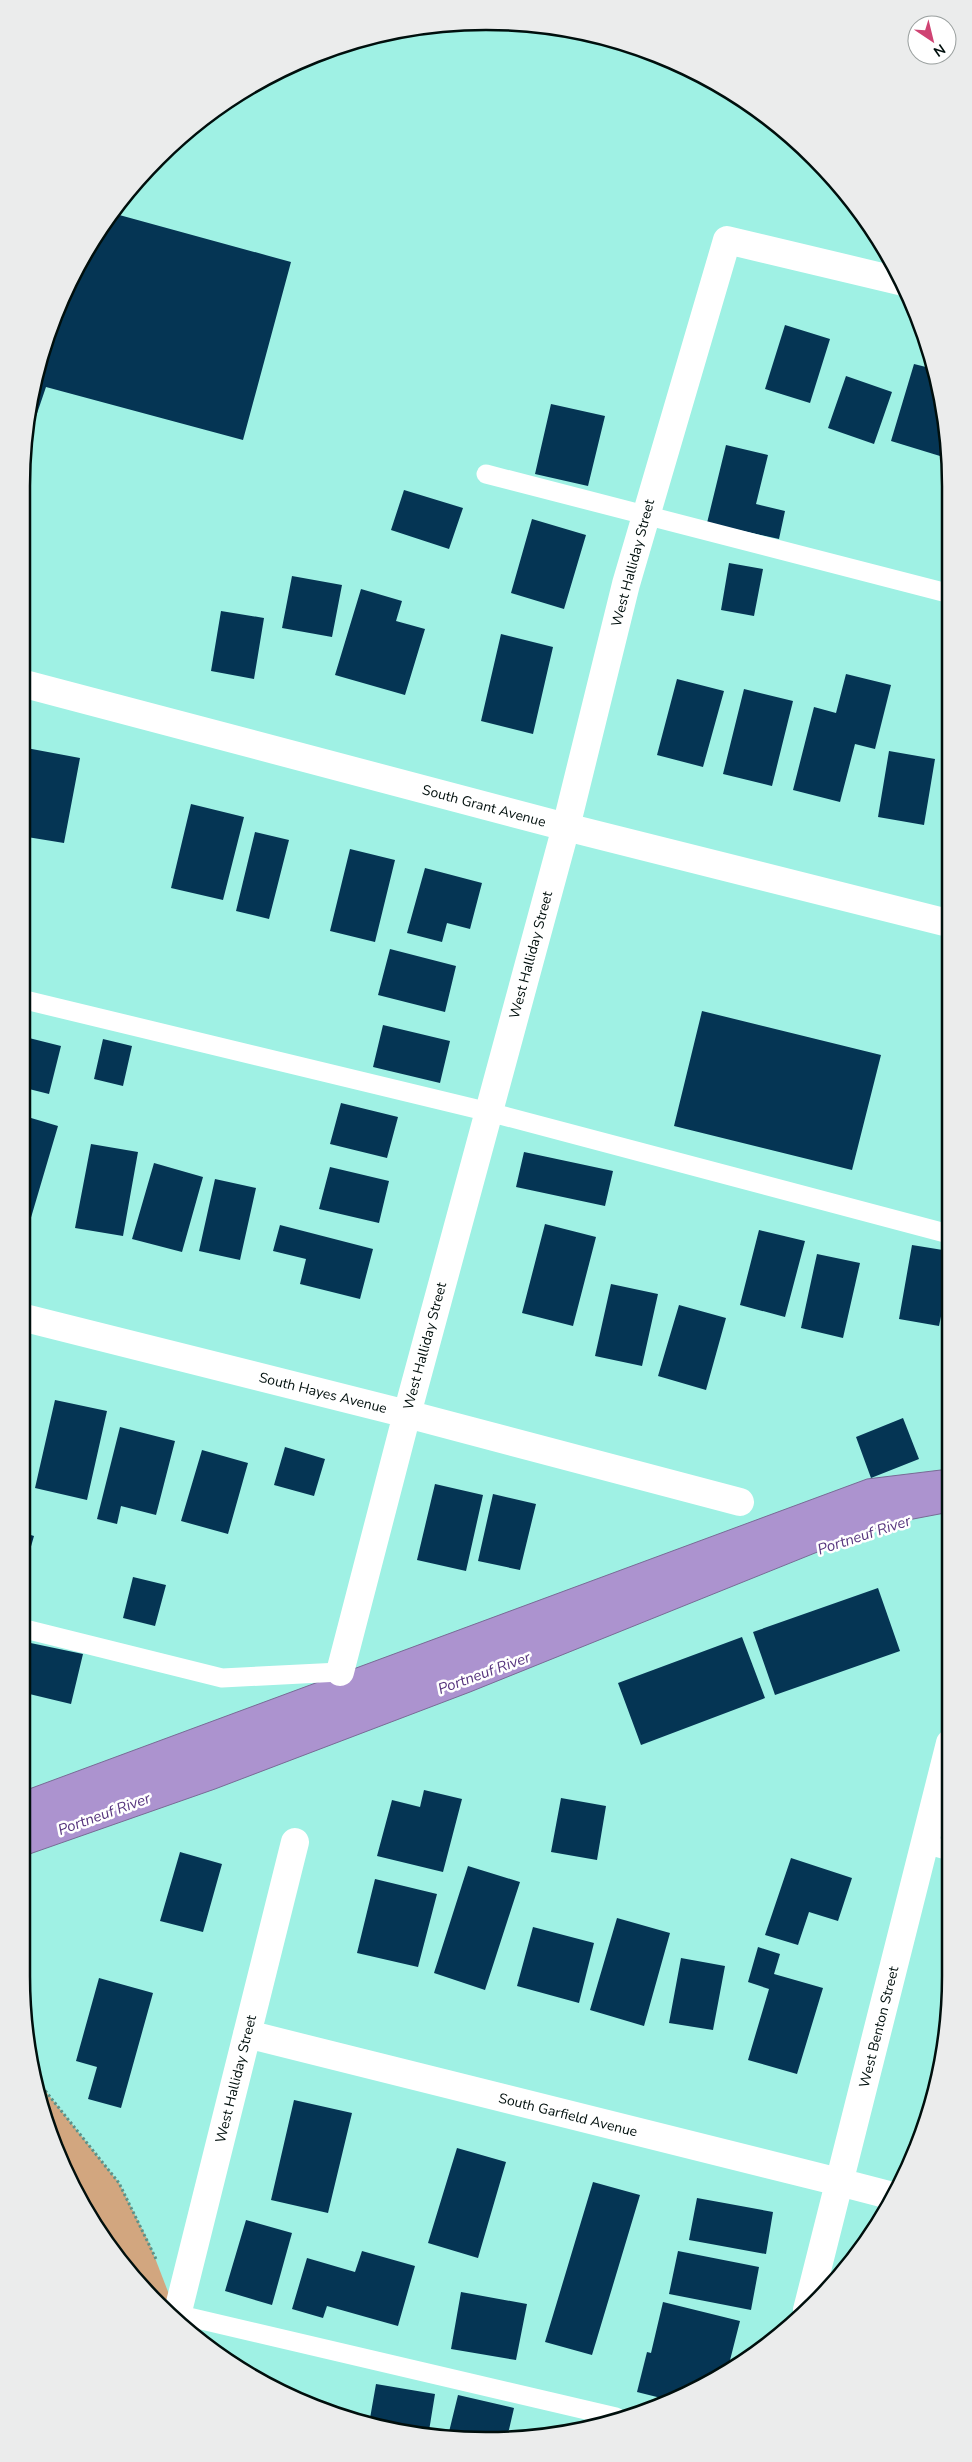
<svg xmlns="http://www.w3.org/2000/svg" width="972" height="2462" font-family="'Nunito Sans',sans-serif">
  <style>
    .green { fill: #d2a67f }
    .water { fill: #ac93cf; stroke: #786b95 }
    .building { fill: #053554 }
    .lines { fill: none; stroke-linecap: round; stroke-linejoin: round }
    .path { stroke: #5b9188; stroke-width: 3; stroke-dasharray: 2.5 2.5; stroke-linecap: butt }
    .lane { stroke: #fff; stroke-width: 19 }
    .street { stroke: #fff; stroke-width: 28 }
    .secondary { stroke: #fff; stroke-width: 28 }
    .labels { text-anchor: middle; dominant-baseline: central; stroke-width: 5; stroke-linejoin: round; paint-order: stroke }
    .street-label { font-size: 14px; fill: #000f0d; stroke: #fff }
    .water-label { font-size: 15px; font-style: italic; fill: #57357e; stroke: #fff }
    .rim { fill: none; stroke: #000f0d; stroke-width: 2.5 }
  </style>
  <rect width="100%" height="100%" fill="#9ff1e4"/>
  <!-- green -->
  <path class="green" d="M39 2083 119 2183 150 2245 177 2315 136 2282 83 2208 46 2126Z"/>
  <!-- water -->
  <path class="water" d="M949 1469 950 1512 887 1524 470 1692 215 1789 21 1857V1792L867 1479Z"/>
  <!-- building -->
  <path class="building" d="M112 213 291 262 243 440 46 387 29 437 46 337 83 254Z
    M785 325 830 339 810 403 765 389Z
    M914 364 930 368 947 425V433L940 456 891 441Z
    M846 376 892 392 874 444 828 428Z
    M551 404 605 416 588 486 535 474Z
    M726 445 768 455 756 504 785 511 779 539 707 523Z
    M404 490 463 508 449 549 391 530Z
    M532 519 586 535 564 609 511 593Z
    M729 563 763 569 754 616 721 610Z
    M292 576 342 585 332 637 282 628Z
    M361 589 402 601 396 621 425 629 405 695 335 675Z
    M221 611 264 618 254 679 211 671Z
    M501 634 553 647 533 734 481 721Z
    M846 674 891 685 875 749 855 744 840 802 793 790 814 707 836 713Z
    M677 679 724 691 703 767 657 755Z
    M744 689 793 701 772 786 723 774Z
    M21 747 80 758 64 843 21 836Z
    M889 751 935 759 924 825 878 817Z
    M191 804 244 817 223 900 171 888Z
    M255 832 289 840 269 919 236 911Z
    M350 849 395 860 375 942 330 931Z
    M425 868 482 883 470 929 447 923 442 942 407 933Z
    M390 949 456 966 445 1012 378 995Z
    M702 1011 881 1055 852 1170 674 1126Z
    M383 1025 450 1041 440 1083 373 1067Z
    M21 1036 61 1046 49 1094 21 1087Z
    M103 1039 132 1046 123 1086 94 1079Z
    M341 1103 398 1117 387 1158 330 1144Z
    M21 1115 58 1126 30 1221 21 1219Z
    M91 1144 138 1152 123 1236 75 1228Z
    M524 1152 613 1171 605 1206 516 1187Z
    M154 1163 203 1177 182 1252 132 1239Z
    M330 1167 389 1181 379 1223 319 1209Z
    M215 1179 256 1188 240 1260 199 1251Z
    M545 1224 596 1237 573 1326 522 1313Z
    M280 1225 373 1249 360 1299 300 1284 306 1259 273 1251Z
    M759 1230 805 1241 785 1317 740 1305Z
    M912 1245 949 1251V1297H945L939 1326 899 1319Z
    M817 1254 860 1263 843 1338 801 1328Z
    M611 1284 658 1294 642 1366 595 1356Z
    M679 1305 726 1318 706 1390 658 1376Z
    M55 1400 107 1411 87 1500 35 1488Z
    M903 1418 919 1459 871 1478 856 1437Z
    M120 1427 175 1441 156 1515 121 1506 117 1524 97 1519Z
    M285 1447 325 1459 314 1496 274 1485Z
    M202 1450 248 1463 228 1534 181 1521Z
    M435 1484 483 1495 466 1571 417 1560Z
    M493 1494 536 1504 520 1570 478 1561Z
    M21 1532 34 1536 22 1578H21Z
    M133 1577 166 1585 155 1626 123 1618Z
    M878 1588 900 1651 775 1695 753 1632Z
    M742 1637 765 1698 641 1745 618 1683Z
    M21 1641 83 1654 71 1704 21 1692Z
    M424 1790 462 1799 443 1872 377 1856 392 1800 420 1807Z
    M561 1798 606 1806 597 1860 551 1852Z
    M180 1852 222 1864 203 1932 160 1921Z
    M791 1858 852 1878 838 1921 809 1912 798 1945 765 1935Z
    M468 1866 520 1882 485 1990 434 1973Z
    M375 1879 437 1894 418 1967 357 1953Z
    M617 1918 670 1933 644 2026 590 2010Z
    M533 1927 594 1943 579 2003 517 1986Z
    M758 1947 780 1954 774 1974 823 1988 797 2074 748 2060 769 1989 748 1982Z
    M681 1958 725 1966 713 2030 669 2023Z
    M99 1978 153 1993 121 2108 88 2099 97 2067 76 2061Z
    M294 2100 352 2113 328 2213 271 2200Z
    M457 2148 506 2162 478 2258 428 2243Z
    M593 2182 640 2195 592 2355 545 2342Z
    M697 2198 773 2212 766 2254 689 2240Z
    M246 2220 292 2233 272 2305 225 2291Z
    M362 2251 415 2266 398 2326 327 2306 323 2318 292 2309 307 2258 355 2272Z
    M678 2251 759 2267 751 2310 669 2294Z
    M461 2292 527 2304 516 2360 451 2349Z
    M663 2302 740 2321 727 2372 719 2378 665 2399 637 2392 647 2352 651 2353Z
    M376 2384 435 2394 428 2437 369 2424Z
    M458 2395 514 2408 508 2434 448 2436Z"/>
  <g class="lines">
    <!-- path -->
    <path class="path" d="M39 2083 119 2183 156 2259"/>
    <!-- lane -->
    <path class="lane" d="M486 474 947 593
      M21 999 489 1112 949 1234
      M21 1628 222 1678 340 1672
      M925 1844 950 1851
      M176 2314 616 2417"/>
    <!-- street -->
    <path class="street" d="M21 1317 407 1414 740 1502
      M340 1672 407 1414 566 827 626 584 727 240 903 282
      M247 2034 839 2182
      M177 2315 295 1842"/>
    <!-- secondary -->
    <path class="secondary" d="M21 683 566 827 948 923
      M839 2182 889 2195
      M807 2310 950 1743"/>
  </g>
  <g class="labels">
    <!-- street labels -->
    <g class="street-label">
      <text transform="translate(633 563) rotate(-75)">West Halliday Street</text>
      <text transform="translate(484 806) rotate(15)">South Grant Avenue</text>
      <text transform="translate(531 955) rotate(-75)">West Halliday Street</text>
      <text transform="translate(425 1346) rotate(-75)">West Halliday Street</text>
      <text transform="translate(323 1393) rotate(14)">South Hayes Avenue</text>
      <text transform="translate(879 2027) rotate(-76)">West Benton Street</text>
      <text transform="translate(236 2079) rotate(-76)">West Halliday Street</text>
      <text transform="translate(568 2115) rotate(14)">South Garfield Avenue</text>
    </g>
    <!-- water labels -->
    <g class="water-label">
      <text transform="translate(864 1535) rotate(-18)">Portneuf River</text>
      <text transform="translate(484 1673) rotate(-20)">Portneuf River</text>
      <text transform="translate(104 1814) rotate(-20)">Portneuf River</text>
    </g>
  </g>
  <!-- crop -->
  <path d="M0 0H972V2462H0ZM486 30H486A456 456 0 0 1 942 486V1976A456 456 0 0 1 486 2432H486A456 456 0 0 1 30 1976V486A456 456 0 0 1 486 30Z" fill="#ebecec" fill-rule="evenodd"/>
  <path class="rim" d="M486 30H486A456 456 0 0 1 942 486V1976A456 456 0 0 1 486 2432H486A456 456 0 0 1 30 1976V486A456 456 0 0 1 486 30Z"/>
  <!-- north arrow -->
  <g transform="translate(932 40) rotate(145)"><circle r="24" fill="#ffffff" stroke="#999f9e"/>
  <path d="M0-4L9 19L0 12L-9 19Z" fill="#cf4373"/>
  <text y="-8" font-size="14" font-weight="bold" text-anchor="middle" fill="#000f0d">N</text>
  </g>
</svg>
